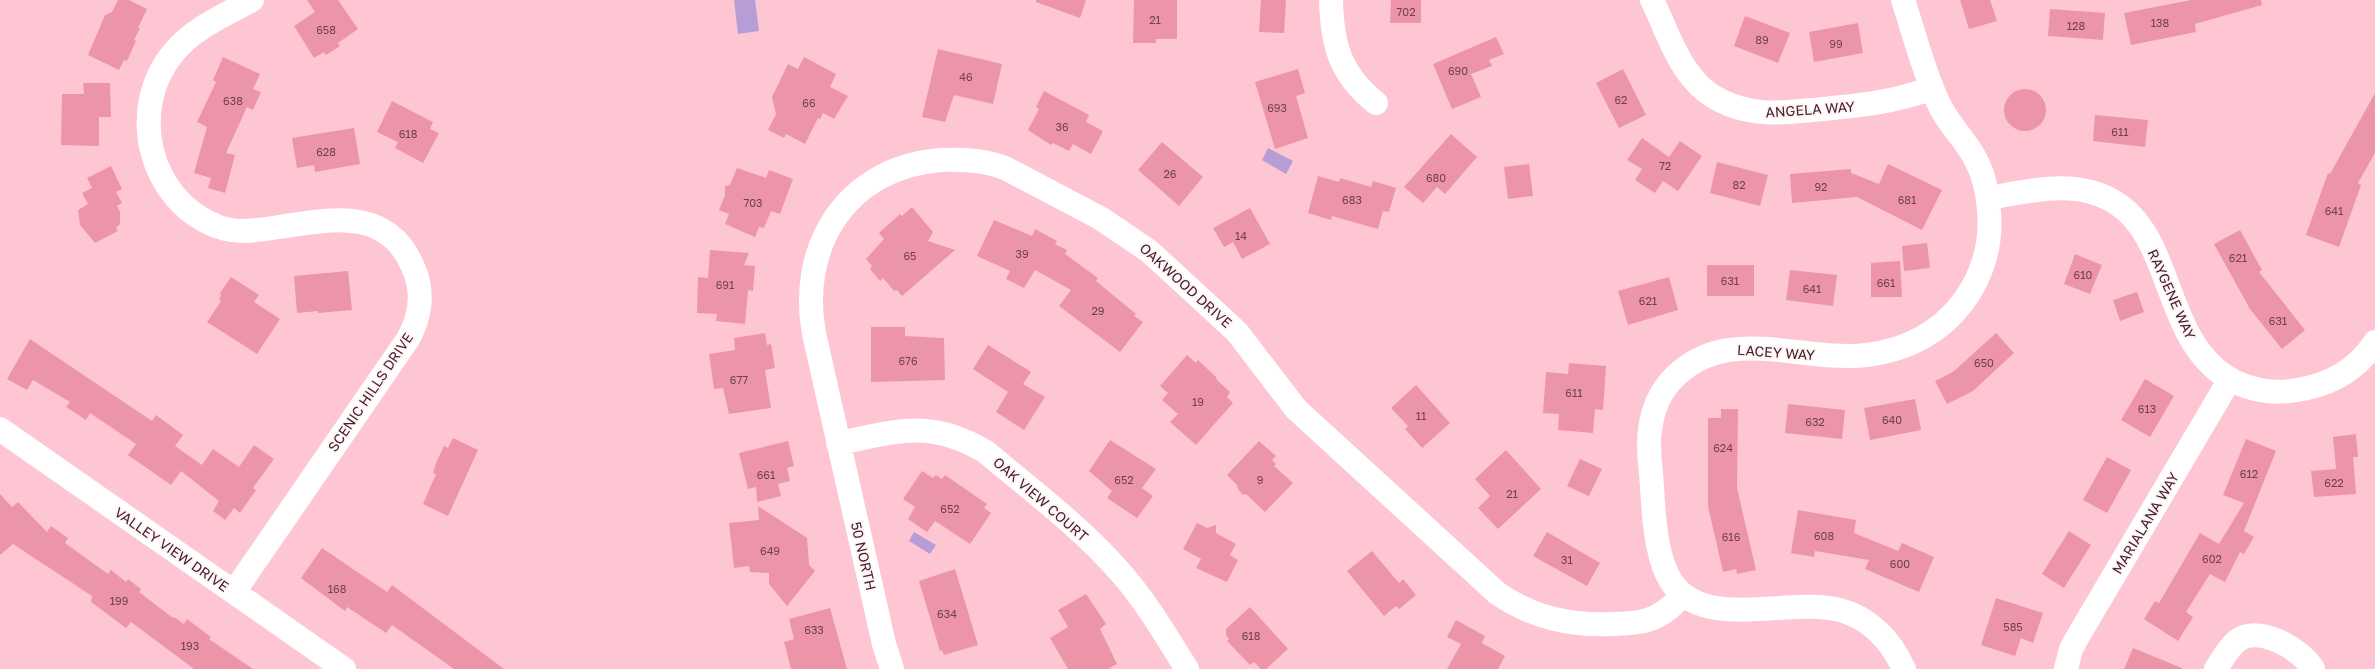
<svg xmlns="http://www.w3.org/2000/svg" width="2375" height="669" font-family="'Golos Text',sans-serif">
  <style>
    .water { fill: #b69dd5 }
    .building { fill: #ec95a9 }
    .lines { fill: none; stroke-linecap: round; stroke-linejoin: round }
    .minor { stroke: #fff; stroke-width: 24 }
    .labels { text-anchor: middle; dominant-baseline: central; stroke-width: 4; stroke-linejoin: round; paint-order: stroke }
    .number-label { font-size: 11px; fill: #70404b }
    .street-label { font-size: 14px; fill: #46232c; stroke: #fff5f7 }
  </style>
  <rect width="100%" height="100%" fill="#fdc6d2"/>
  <!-- water -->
  <path class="water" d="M734 0H755L759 31 738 34Z
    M1268 148 1293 161 1286 174 1262 160Z
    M914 532 936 545 930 554 909 541Z"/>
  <!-- building -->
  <path class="building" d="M118 0H129L147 9 138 28H140L134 40 136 41 127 61 124 60 119 70 88 55 105 15 112 12Z
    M307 0H338L358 29 338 43 340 46 326 55 324 52 314 58 294 26 315 12Z
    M1036 0H1086L1080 18 1036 2Z
    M1134 0H1177V39H1156V43H1133Z
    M1261 0H1286L1284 33 1259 32Z
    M1391 0H1421V23H1390Z
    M1960 0H1990L1997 21 1969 29Z
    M2191 0H2261L2262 5 2195 24 2196 32 2131 45 2124 13Z
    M2050 9 2105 13 2103 40 2048 36Z
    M1745 16 1790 33 1778 63 1734 46Z
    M1858 23 1863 53 1814 62 1809 32Z
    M1496 37 1504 54 1489 60 1492 66 1471 74 1481 97 1452 109 1433 64Z
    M938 49 1002 64 993 104 954 95 945 122 922 117Z
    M223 57 260 74 253 89 261 92 253 110 247 107 226 153 235 155 225 193 208 188 211 178 194 173 207 127 197 122 216 82 213 80Z
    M804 57 836 74 830 87 848 96 834 119 823 113 820 119 818 118 805 144 786 134 784 138 768 130 776 114 772 97 788 64 798 69Z
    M1298 69 1305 93 1296 96 1308 138 1275 149 1255 82Z
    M1623 69 1646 115 1619 128 1596 83Z
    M83 83H110L111 117H99V146L61 145 62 94H84Z
    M2004 110a21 21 0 1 1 42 0a21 21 0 1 1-42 0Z
    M1044 91 1089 115 1086 122 1103 131 1091 154 1073 144 1069 151 1053 143 1051 145 1028 130 1039 109 1036 107Z
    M2375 93V153L2358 183 2361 185 2339 247 2306 235 2328 173 2330 174Z
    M392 101 433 122 430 129 439 133 423 163 395 148 398 142 377 132Z
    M2095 115 2148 120 2145 147 2093 141Z
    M354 128 360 164 315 172 314 165 297 168 292 138Z
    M1451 134 1477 157 1445 194 1437 187 1423 203 1404 187Z
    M1642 138 1669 157 1680 141 1702 156 1678 191 1663 181 1655 193 1635 180 1642 169 1627 160Z
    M1162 142 1203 177 1179 206 1138 170Z
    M1717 162 1768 175 1760 206 1710 193Z
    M1529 164 1533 196 1508 199 1504 167Z
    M1888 164 1942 190 1922 230 1857 197 1792 203 1790 174 1851 169V173L1879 184Z
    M111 166 122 189 116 192 122 203 117 206 120 212V224L116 228 118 231 95 243 80 225 78 210 88 204 82 193 92 188 87 178Z
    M737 168 766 178 769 170 793 179 780 214 771 211 764 228 759 227 755 237 725 224 729 214 719 210 725 195V186L730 185Z
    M1318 176 1339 182 1340 178 1371 187 1373 181 1396 188 1389 212 1383 211 1378 229 1332 216 1331 220 1308 213Z
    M912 207 933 232 928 241 955 250 902 296 897 290 894 291 883 278 880 281 870 269 872 266 866 259 884 239 879 233 900 214 902 216Z
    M1250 208 1270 244 1242 259 1233 242 1224 247 1213 228Z
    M994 220 1032 236 1035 229 1057 241 1055 244 1067 250 1065 254 1098 278 1096 281 1136 314 1134 316 1143 322 1120 352 1059 306 1071 290 1035 270 1024 288 1006 279 1010 271 977 256Z
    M2240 230 2262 270 2259 272 2305 330 2282 349 2250 309 2214 244Z
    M1927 243 1930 268 1904 271 1902 246Z
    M710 250 749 253 744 265 755 266 753 291 748 290 745 324 716 321 717 314 697 313 698 277 708 278Z
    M2075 254 2102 265 2090 294 2064 284Z
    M1900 261 1902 297H1871V263Z
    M1707 265H1754V296H1707Z
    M1790 270 1837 275 1833 306 1786 300Z
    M348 271 352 310 318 313V311L297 313 294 276Z
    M231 277 259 295 254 302 280 319 257 354 207 322 221 301 219 299 221 295 220 293Z
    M1669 277 1678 310 1628 325 1618 291Z
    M2137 292 2144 312 2120 321 2113 300Z
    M871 327H905V336L944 338 945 380 871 382Z
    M765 333 767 345 771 344 775 368 765 370 771 408 729 414 723 388 714 389 709 354 735 350 734 338Z
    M1996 333 2014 353 1973 391 1947 404 1935 381 1953 372Z
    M30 339 152 421 156 415 183 435 175 446 202 465 213 449 239 467 254 445 274 459 253 488 256 490 240 513 234 508 225 520 213 511 219 501 181 471 171 485 128 455 136 444 90 413 86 420 66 407 70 402 33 380 27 390 7 379Z
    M988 345 1031 372 1023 384 1045 397 1024 430 996 412 1008 392 973 369Z
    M1187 355 1196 363 1198 360 1217 378 1216 379 1230 392 1227 397 1233 403 1196 445 1170 422 1178 414 1162 400 1168 393 1160 386Z
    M1569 363 1606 366 1603 410 1595 409 1593 433 1558 430 1559 414 1543 413 1546 372 1568 374Z
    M2145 379 2174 396 2150 437 2121 420Z
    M1416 385 1450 423 1422 448 1405 429 1408 426 1391 408Z
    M1915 399 1921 430 1870 440 1864 408Z
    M1788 404 1845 410 1842 439 1785 433Z
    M1721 409H1738L1737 488 1756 570 1737 574 1736 569 1723 572 1708 506V418H1721Z
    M2356 434 2358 457H2353L2356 494 2314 497 2311 471 2336 469 2333 437Z
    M453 438 478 450 448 516 423 504 436 474 433 473 436 463 444 446 448 448Z
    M2246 439 2276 451 2244 531 2254 537 2244 554 2240 552 2225 582 2210 574 2186 612 2193 617 2178 641 2144 619 2155 601 2159 603 2200 533 2219 544 2244 503 2223 495Z
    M1110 440 1156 469 1142 488 1153 496 1137 518 1107 498 1112 491 1089 471Z
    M788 441 794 466 787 468 790 481 778 484 781 496 757 502 756 487 748 489 739 453Z
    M1259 441 1276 456 1272 460 1276 464 1274 466 1293 483 1265 512 1246 494 1243 495 1238 489 1237 485 1227 475Z
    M1506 450 1541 489 1498 529 1478 508 1490 496 1475 479Z
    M2107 457 2131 470 2107 513 2083 500Z
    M1580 459 1602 469 1589 496 1567 486Z
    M922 471 933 478 936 475 942 479 945 475 987 504 984 508 991 513 970 544 935 521 927 532 908 519 915 507 903 499Z
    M0 494 12 507 18 502 47 532 51 526 68 538 65 543 108 574 111 570 126 582 128 579 141 589 139 592 173 618 174 617 184 624 187 619 211 637 209 639 253 669H194L131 622 126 628 91 602 92 596 13 544 0 555Z
    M758 506 807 538 809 565 815 571 787 606 769 584V573L750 572 749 566 734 568 729 523 759 520Z
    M1798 510 1856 520 1854 533 1898 551 1902 543 1934 557 1919 592 1865 569 1869 560 1815 551 1814 557 1791 553Z
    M1197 523 1207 528 1216 525V533L1236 544 1230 555 1238 560 1227 582 1196 568 1201 559 1183 549Z
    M2069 531 2091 545 2064 588 2042 574Z
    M1547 532 1600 563 1587 586 1533 556Z
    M322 548 387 592 392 585 504 669H454L392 625 386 633 347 607 345 611 301 578Z
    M1372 551 1399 583 1403 579 1416 595 1399 609 1396 606 1384 616 1347 571Z
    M955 569 978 645 944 655 942 650 940 651 919 581Z
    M1086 594 1106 624 1100 629 1117 664 1108 669H1068L1050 638 1068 627 1058 610Z
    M1996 598 2043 613 2033 643 2021 638 2015 656 1981 645Z
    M1250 607 1288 649 1266 669H1261L1254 662 1250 665 1227 641 1229 639 1226 635V629Z
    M830 608 847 669H791L784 642 794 639 789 619Z
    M1456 620 1485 636 1482 643 1505 656 1498 669H1447L1461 644 1447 637Z
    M2133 648 2182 668V669H2124Z"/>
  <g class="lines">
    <!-- minor -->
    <path class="minor" d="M1331 0C1332 45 1340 74 1376 103
      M1652 0C1665 26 1675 59 1695 81 1707 95 1726 105 1744 109 1766 115 1790 112 1812 110 1854 106 1893 103 1932 88
      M1903 0C1914 33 1923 70 1938 102 1946 121 1961 135 1972 153 1983 171 1988 191 1989 212 1992 244 1982 277 1963 302 1939 334 1906 350 1867 355 1800 363 1722 321 1669 383 1650 406 1647 434 1650 463 1654 498 1652 541 1667 574 1695 635 1789 596 1840 610 1870 618 1891 641 1904 669
      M1988 198C2030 191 2077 178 2116 203 2176 241 2162 345 2235 382 2255 391 2276 394 2297 390 2330 385 2357 370 2375 342
      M0 429 344 669
      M838 443C897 432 930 418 986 452 1031 490 1081 527 1120 572 1146 601 1166 636 1187 669
      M234 592 408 339C421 316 424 291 413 267 388 207 331 219 279 227 259 230 239 234 219 227 149 202 126 109 174 52 194 28 225 15 252 0
      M892 669 884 644 815 338C796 248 846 167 941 160 964 159 984 160 1005 168L1100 218 1149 251 1237 332 1296 409 1497 593C1533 618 1571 626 1614 624 1630 623 1646 623 1659 615 1669 610 1676 602 1683 595
      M2066 669 2071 649 2077 638 2230 379
      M2216 669C2222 660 2228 648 2237 641 2259 624 2301 649 2313 669"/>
  </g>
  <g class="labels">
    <!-- number labels -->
    <g class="number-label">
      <text x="1406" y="11">702</text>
      <text x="1155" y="19">21</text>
      <text x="2160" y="22">138</text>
      <text x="2076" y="25">128</text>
      <text x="326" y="29">658</text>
      <text x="1762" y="39">89</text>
      <text x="1836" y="43">99</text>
      <text x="1458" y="70">690</text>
      <text x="966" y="76">46</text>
      <text x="1621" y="99">62</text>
      <text x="233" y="100">638</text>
      <text x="809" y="102">66</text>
      <text x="1277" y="107">693</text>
      <text x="1062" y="126">36</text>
      <text x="2120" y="131">611</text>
      <text x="408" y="133">618</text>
      <text x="326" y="151">628</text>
      <text x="1665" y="165">72</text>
      <text x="1170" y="173">26</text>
      <text x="1436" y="177">680</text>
      <text x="1739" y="184">82</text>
      <text x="1821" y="186">92</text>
      <text x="1352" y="199">683</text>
      <text x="1907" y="199">681</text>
      <text x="753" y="202">703</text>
      <text x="2334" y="210">641</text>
      <text x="1241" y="235">14</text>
      <text x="1022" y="253">39</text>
      <text x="910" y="255">65</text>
      <text x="2238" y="257">621</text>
      <text x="2083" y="274">610</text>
      <text x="1730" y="280">631</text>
      <text x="1886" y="282">661</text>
      <text x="725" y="284">691</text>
      <text x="1812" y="288">641</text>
      <text x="1648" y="300">621</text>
      <text x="1098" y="310">29</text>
      <text x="2278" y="320">631</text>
      <text x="908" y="360">676</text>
      <text x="1984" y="362">650</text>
      <text x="739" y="379">677</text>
      <text x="1574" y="392">611</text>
      <text x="1198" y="401">19</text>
      <text x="2147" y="408">613</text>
      <text x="1421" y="415">11</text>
      <text x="1892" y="419">640</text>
      <text x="1815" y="421">632</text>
      <text x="1723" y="447">624</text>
      <text x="2249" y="473">612</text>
      <text x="766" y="474">661</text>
      <text x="1124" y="479">652</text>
      <text x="1260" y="479">9</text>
      <text x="2334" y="482">622</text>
      <text x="1512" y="493">21</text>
      <text x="950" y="508">652</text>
      <text x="1824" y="535">608</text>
      <text x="1731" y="536">616</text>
      <text x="770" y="550">649</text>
      <text x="2212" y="558">602</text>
      <text x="1567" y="559">31</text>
      <text x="1900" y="563">600</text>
      <text x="337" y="588">168</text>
      <text x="119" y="600">199</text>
      <text x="947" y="613">634</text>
      <text x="2013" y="626">585</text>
      <text x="814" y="629">633</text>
      <text x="1251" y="635">618</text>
      <text x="190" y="645">193</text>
    </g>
    <!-- street labels -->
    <g class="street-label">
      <text transform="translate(1810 109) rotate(-4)">ANGELA WAY</text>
      <text transform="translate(1186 285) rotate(42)">OAKWOOD DRIVE</text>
      <text transform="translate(2172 294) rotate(66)">RAYGENE WAY</text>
      <text transform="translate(1776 352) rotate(4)">LACEY WAY</text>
      <text transform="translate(370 392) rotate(-56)">SCENIC HILLS DRIVE</text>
      <text transform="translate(1041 499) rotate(41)">OAK VIEW COURT</text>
      <text transform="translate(2145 523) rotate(-59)">MARIALANA WAY</text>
      <text transform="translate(172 549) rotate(35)">VALLEY VIEW DRIVE</text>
      <text transform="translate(864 556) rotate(77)">50 NORTH</text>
    </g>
  </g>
</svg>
